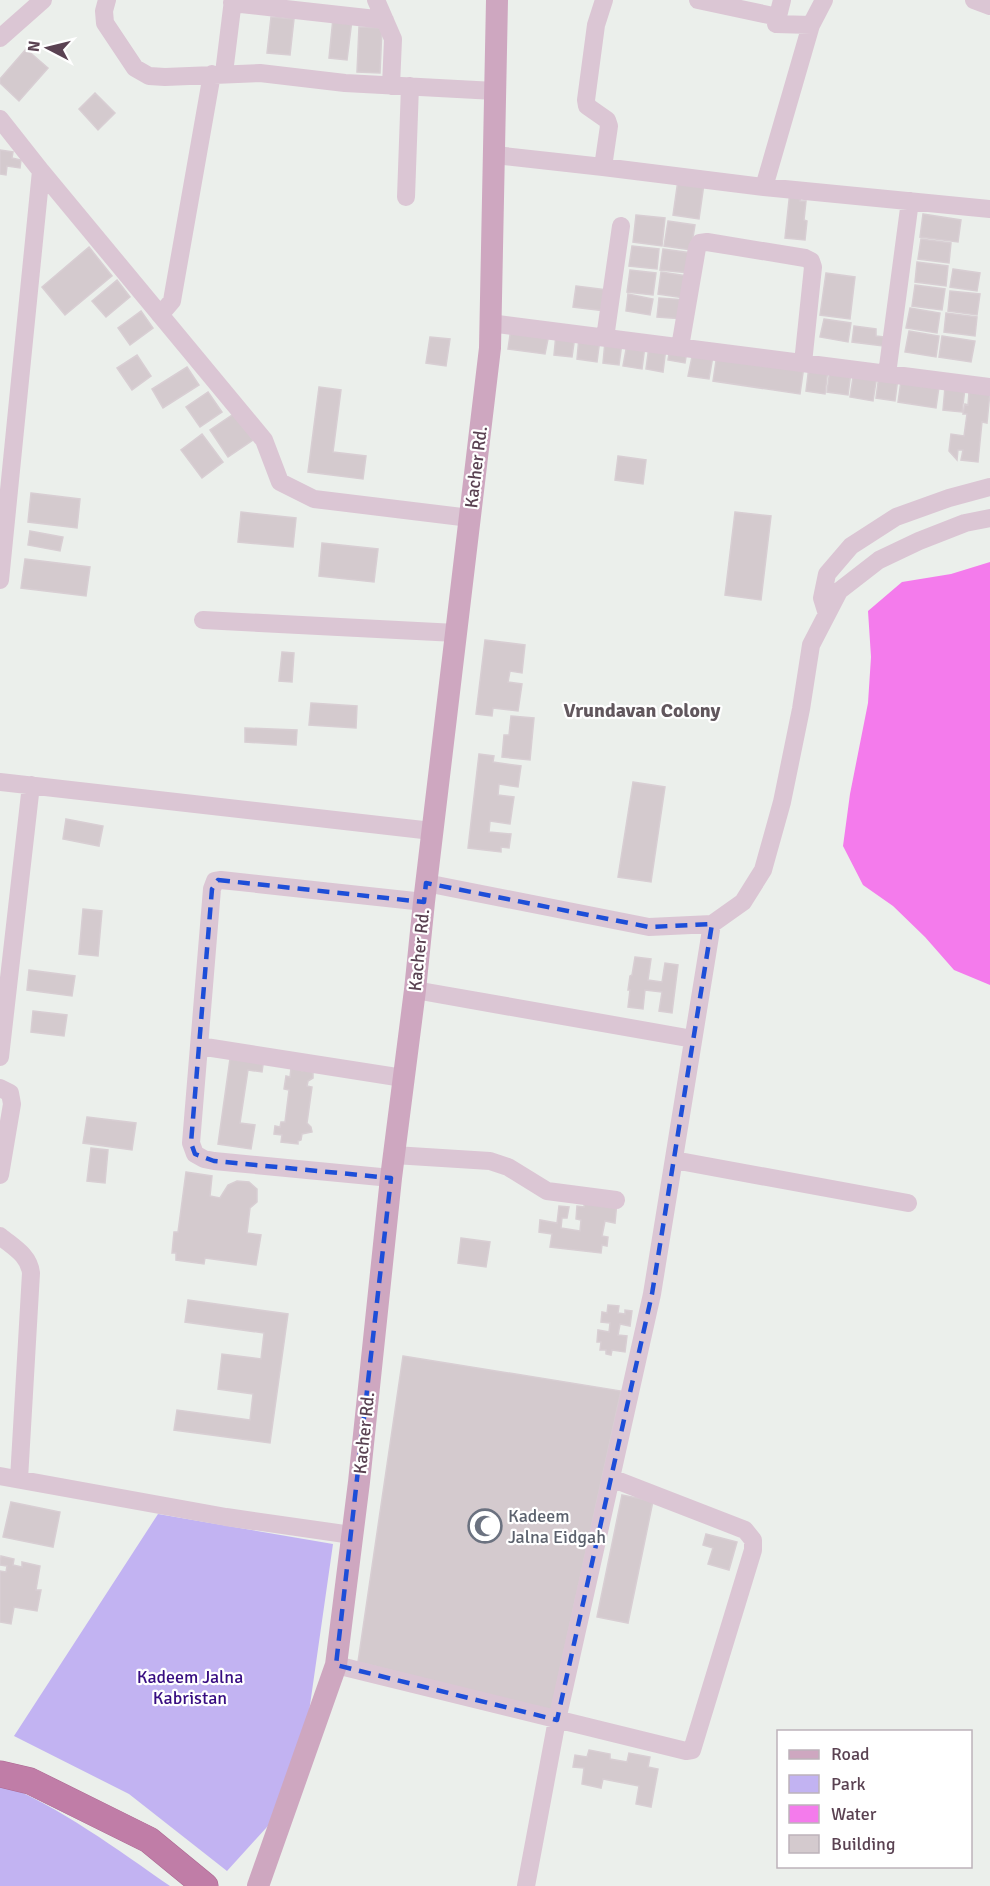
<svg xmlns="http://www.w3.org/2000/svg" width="990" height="1886" font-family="Signika,sans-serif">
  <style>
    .green { fill: #c2b3f2 }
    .water { fill: #f47bec }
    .building { fill: #d4cace; stroke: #d8ced3; stroke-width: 1.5 }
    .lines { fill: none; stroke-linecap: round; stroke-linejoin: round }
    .highway-casing { stroke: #ac6892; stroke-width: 27 }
    .minor { stroke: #dbc6d4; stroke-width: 18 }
    .major { stroke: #cea7c0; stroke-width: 22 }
    .highway { stroke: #c07da7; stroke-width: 26 }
    .marked { fill: none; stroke: #1d4ed8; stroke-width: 4.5; stroke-dasharray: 12 8; stroke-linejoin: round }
    .labels { text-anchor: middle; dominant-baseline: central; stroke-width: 4.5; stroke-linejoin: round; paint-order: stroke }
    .street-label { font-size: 18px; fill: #5a4252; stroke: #fff }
    .worship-label { font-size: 18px; fill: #5b616d; stroke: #fff; text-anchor: start }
    .park-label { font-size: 18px; fill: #370d81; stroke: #fff }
    .neighbourhood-label { font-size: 20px; font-weight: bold; fill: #61575d; stroke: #fff }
  </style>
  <rect width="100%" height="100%" fill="#ebefeb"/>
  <!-- green -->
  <path class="green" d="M158 1514 333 1544 309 1712 277 1816 227 1871 129 1794 14 1736Z
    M0 1783C59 1806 118 1850 170 1886H0Z"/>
  <!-- water -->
  <path class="water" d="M990 562V985L954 970 925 937 893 906 863 885 843 846 850 794 868 703 871 657 868 611 902 582 951 574Z"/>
  <!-- building -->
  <path class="building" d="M271 17 294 19 290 55 267 53Z
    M333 18 352 20 347 60 329 58Z
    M359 27 382 28 380 73 357 72Z
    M26 49 48 68 19 101 0 83V79Z
    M95 93 115 113 98 130 79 109Z
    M0 150 13 152 12 158 21 160 20 168 7 166 6 175 0 174Z
    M678 180 704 184 699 219 673 215Z
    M790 191 801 193 800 201H806L804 220 807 221 805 240 785 238Z
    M923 214 961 220 958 242 920 237Z
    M636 215 665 218 662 246 633 242Z
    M668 221 695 225 691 250 664 246Z
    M921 239 951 243 949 263 918 259Z
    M632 246 659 249 657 269 629 266Z
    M89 247 112 276 65 315 42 287Z
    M663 249 692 253 689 273 660 270Z
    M917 262 948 266 946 286 915 282Z
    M953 269 980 273 977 291 950 287Z
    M630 270 656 273 653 295 627 292Z
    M661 272 687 276 684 298 658 294Z
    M826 273 855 277 850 319 820 315Z
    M117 280 130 297 106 317 92 301Z
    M915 285 945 289 942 310 912 306Z
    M576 286 607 290 605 311 573 307Z
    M950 291 980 294 977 315 948 311Z
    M628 294 653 299 650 315 626 311Z
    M659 298 685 300 684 319 657 317Z
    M910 308 940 313 937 333 906 328Z
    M141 311 153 328 130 345 118 328Z
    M946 313 977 317 975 336 944 332Z
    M824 319 851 323 848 342 820 337Z
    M854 326 876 329V336L884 337 883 346 852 342Z
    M511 328 549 334 545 354 508 349Z
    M909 331 939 336 936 357 905 352Z
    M556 334 575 336 572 357 554 355Z
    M942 336 975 341 971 362 939 357Z
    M430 337 450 339 446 366 426 363Z
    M579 337 600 339 597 362 577 359Z
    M605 341 622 343 619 365 603 363Z
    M627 344 645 346 642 369 623 366Z
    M649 346 666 348 663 372 646 369Z
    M670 348 687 351 685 363 668 360Z
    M693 352 713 356 709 379 688 376Z
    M717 354 804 366 800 394 713 381Z
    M137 355 151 376 132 390 117 368Z
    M809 366 828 369 825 394 806 391Z
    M187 367 199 385 163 408 152 389Z
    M830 369 851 372 848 395 827 392Z
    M854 371 877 375 873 401 850 397Z
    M879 375 898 378 895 401 876 398Z
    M901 381 939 387 936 408 898 402Z
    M319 387 341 390 333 452 366 456 363 479 308 472Z
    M945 387 965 389 962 412 943 410Z
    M208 392 222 412 200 427 186 407Z
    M969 392H990L987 423 982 422 978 462 961 460 963 450H958L957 460 949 451 951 434 964 436 967 414H963L965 404 968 405Z
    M235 413 253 440 228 457 210 430Z
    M202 434 223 462 202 478 181 450Z
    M618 456 646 460 643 484 615 480Z
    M31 493 80 499 77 528 28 522Z
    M241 512 296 518 293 547 238 542Z
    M735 512 771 516 761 600 725 595Z
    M30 531 63 537 60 551 28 545Z
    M322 543 378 549 374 582 319 576Z
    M25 559 90 567 86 596 21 588Z
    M485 640 525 645 522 673 510 671 508 682 522 684 518 711 493 708 492 716 476 714Z
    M282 652 294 653 292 682 279 681Z
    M311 703 357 706 356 728 309 725Z
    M511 716 534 718 530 760 502 757 504 735H509Z
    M245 728 297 730 296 745 245 742Z
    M479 754 494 756 493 762 521 766 518 787 499 784 498 795 514 797 510 824 490 821 489 832 511 834 509 848 501 847V852L468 848Z
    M633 782 665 787 651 882 618 877Z
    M66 819 103 826 99 846 63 839Z
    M83 909 102 911 98 956 79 954Z
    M635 957 651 959 648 980 662 982 665 963 678 965 672 1013 659 1011 662 992 645 990 643 1009 628 1007 630 990H628L630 976 632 975Z
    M29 970 75 976 72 996 27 990Z
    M33 1011 67 1015 64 1036 31 1032Z
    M231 1052 264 1058 262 1072 248 1070 240 1123 255 1125 251 1149 218 1144Z
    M296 1067 302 1071 306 1069 313 1071V1078L308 1081 307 1086 312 1087 307 1123 311 1127 312 1132 302 1134 301 1140 298 1141V1144L281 1142 282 1135 274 1134 275 1126 280 1127 281 1122H285L289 1090 284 1089 286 1076 290 1077 291 1068Z
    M87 1117 136 1123 132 1150 83 1143Z
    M91 1148 108 1150 105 1183 87 1181Z
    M186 1172 212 1176 210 1196 220 1198 228 1185 237 1181 249 1182 257 1189V1202L250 1208 247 1233 261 1235 256 1265 205 1258 204 1264 176 1260V1253H172L174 1232H178Z
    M585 1197 617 1202 615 1223 605 1221 602 1236 608 1237 607 1246 602 1245 601 1253 550 1247 552 1234 539 1232 540 1220 557 1223 559 1206 569 1207 567 1218H562L561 1228 580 1231 581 1220 576 1219 577 1206 584 1207Z
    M461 1238 490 1242 486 1267 458 1263Z
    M188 1300 288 1314 270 1443 174 1430 177 1410 250 1420 253 1394 218 1389 222 1354 261 1359 264 1333 185 1322Z
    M608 1305 619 1306 618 1313 625 1314V1310L632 1311 630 1326 620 1324 618 1335 627 1336 625 1352 612 1350 611 1355 606 1354V1350H600L601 1342H597L598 1330 609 1332 610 1323 601 1322 602 1312 607 1313Z
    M403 1356 621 1391 551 1711 358 1662Z
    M622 1495 653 1501 628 1623 597 1617Z
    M11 1502 60 1512 53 1547 3 1537Z
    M706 1534 737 1542 729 1570 708 1564 713 1548 703 1545Z
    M1 1556 14 1559 13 1565 22 1567V1562L40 1566 36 1590H41L37 1611 14 1607 11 1624 0 1622V1571L6 1572 7 1566 0 1565Z
    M589 1750 610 1754V1759L627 1762 629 1753 650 1757 648 1767 658 1769 651 1807 636 1804 639 1786 603 1779 601 1788 582 1784 584 1768 573 1767 575 1755 587 1757Z"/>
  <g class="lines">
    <defs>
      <path id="highway" d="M0 1774 30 1781 149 1840 205 1886"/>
    </defs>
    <!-- highway casing -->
    <use href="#highway" class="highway-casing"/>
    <!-- minor -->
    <path class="minor" d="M107 0 104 11 105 23 135 68 149 76 165 77 260 73 345 83 495 91
      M376 0 393 39 391 86
      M698 0 778 17
      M782 0 776 24 811 25
      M974 0 990 6
      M232 3 385 20
      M0 38 43 0
      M224 73 233 0
      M0 119 41 171 264 440 280 482 314 499 470 518
      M495 155 603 167 764 187 990 209
      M603 167 609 126 607 120 587 106 586 100 596 25 604 0
      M764 187 811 25 824 0
      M406 197 410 86
      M160 315 172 301 173 295 212 74
      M490 323 990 387
      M605 338 621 226
      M680 347 697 248 700 243 707 242 805 258 811 261 813 267 803 363
      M887 374 910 201
      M0 580 41 171
      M827 614 822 598 827 574 851 546 896 517 949 498 990 487
      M203 620 456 633
      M0 782 432 831
      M426 883 649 927 712 924 743 902 763 870 782 802 801 709 811 645 839 591 879 560 919 541 965 523 990 518
      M415 990 693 1039
      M199 1046 403 1078
      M0 1057 31 785
      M0 1088 10 1093 12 1104 0 1175
      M394 1155 490 1161 508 1167 547 1191 616 1200
      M674 1160 908 1203
      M391 1178 214 1161 204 1159 195 1154 191 1143 212 889 215 881 221 880 424 902
      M0 1236C13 1247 29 1255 31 1273L19 1479
      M0 1476 226 1517 352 1535
      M336 1665 686 1751 692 1750 753 1550V1540L745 1530 611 1478
      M526 1886 557 1720 652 1294 712 924"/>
    <!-- major -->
    <path class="major" d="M258 1886 336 1665 359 1482 391 1178 415 990 424 902 490 348 497 0"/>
    <!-- highway -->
    <use href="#highway" class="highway"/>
  </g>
  <!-- marked area -->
  <path class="marked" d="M218 880 424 902 426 883 649 927 712 924 652 1294 557 1720 336 1665 391 1178 214 1161 195 1154 191 1143 199 1046 212 889Z"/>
  <!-- icons -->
  <defs>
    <symbol id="mosque-ring" viewBox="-11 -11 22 22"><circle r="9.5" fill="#fff" stroke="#6b7280" stroke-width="1.5"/><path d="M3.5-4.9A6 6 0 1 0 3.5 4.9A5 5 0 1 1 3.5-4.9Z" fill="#6b7280"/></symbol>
  </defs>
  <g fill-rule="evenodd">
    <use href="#mosque-ring" x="466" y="1507" width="38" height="38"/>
  </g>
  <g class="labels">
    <!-- street labels -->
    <g class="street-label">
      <text transform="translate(476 467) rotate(-83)">Kacher Rd.</text>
      <text transform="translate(419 950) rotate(-84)">Kacher Rd.</text>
      <text transform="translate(364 1433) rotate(-84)">Kacher Rd.</text>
    </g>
    <!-- worship labels -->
    <g class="worship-label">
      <text x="508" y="1516">Kadeem<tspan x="508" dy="21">Jalna Eidgah</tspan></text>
    </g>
    <!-- park labels -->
    <g class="park-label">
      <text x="190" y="1677">Kadeem Jalna<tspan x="190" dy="21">Kabristan</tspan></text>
    </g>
    <!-- neighbourhood labels -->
    <g class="neighbourhood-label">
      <text x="642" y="710">Vrundavan Colony</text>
    </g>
  </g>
  <!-- legend -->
  <rect x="777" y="1730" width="195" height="138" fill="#ffffff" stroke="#bdb3ba" stroke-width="1.5"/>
  <rect x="789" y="1750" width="30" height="9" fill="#cea7c0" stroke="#bdb3ba" stroke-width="1.5"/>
  <text x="831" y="1760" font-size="18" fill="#5a4252">Road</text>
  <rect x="789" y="1775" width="30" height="18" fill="#c2b3f2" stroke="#bdb3ba" stroke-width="1.5"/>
  <text x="831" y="1790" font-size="18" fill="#5a4252">Park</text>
  <rect x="789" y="1805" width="30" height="18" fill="#f47bec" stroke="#bdb3ba" stroke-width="1.5"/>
  <text x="831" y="1820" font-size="18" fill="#5a4252">Water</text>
  <rect x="789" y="1835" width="30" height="18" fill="#d4cace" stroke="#bdb3ba" stroke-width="1.5"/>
  <text x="831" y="1850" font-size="18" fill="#5a4252">Building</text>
  <!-- north arrow -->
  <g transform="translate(48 48) rotate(277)" stroke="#ffffff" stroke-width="4.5" paint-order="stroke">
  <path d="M0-4.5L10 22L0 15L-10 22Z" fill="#5a4252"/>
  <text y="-9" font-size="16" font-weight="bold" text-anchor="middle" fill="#5a4252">N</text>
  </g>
</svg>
